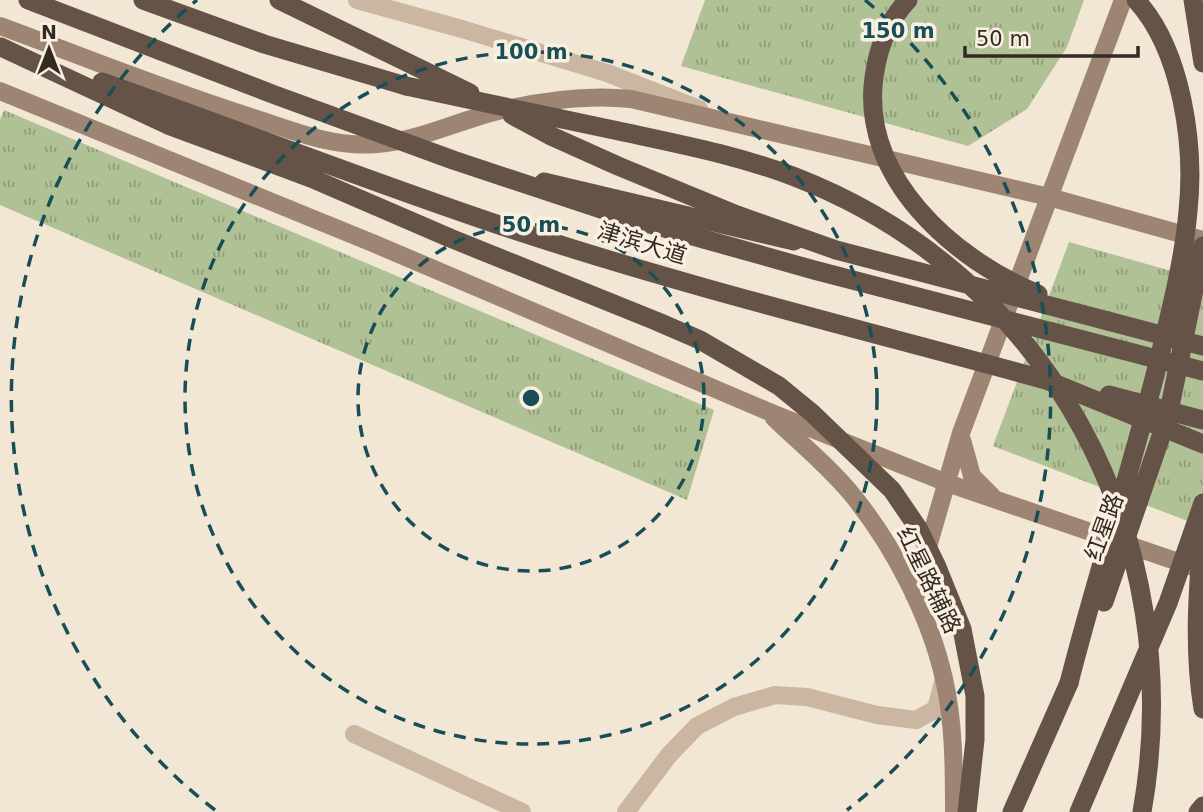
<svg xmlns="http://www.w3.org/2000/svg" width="1203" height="812" font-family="'DejaVu Sans','Noto Sans SC',sans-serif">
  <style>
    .park { fill: url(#park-tufts) }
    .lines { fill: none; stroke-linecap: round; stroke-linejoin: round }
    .minor { stroke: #cab6a1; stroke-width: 18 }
    .tertiary { stroke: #cab6a1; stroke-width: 18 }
    .secondary { stroke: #9d8473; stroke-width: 18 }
    .trunk { stroke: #665348; stroke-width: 19 }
    .trunk-bridge { stroke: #665348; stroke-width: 19 }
    .ring { fill: none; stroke: #184f57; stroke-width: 3.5; stroke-dasharray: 12 9 }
    .labels { text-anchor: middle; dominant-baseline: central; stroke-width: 7; stroke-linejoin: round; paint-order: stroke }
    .street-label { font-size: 23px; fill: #342a24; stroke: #faf0e1 }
    .centre { fill: #184f57; stroke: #faf0e1; stroke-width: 3.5 }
    .ring-label { font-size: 21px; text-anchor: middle; font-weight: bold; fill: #184f57; stroke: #faf0e1; stroke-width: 7; stroke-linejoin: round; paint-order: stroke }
  </style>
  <defs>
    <pattern id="park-tufts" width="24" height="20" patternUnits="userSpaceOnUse" patternTransform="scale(1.75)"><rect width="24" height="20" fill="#b0c195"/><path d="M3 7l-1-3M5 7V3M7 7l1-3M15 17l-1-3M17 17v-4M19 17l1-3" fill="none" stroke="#909d79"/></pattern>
  </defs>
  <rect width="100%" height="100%" fill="#f2e6d5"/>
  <!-- park -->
  <path class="park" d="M705 0H1084L1067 47 1027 109 968 146 681 66Z
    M4 110 714 410 687 500 0 205V120Z
    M1069 242 1203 280V527L993 446Z"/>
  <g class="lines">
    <!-- minor -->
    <path class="minor" d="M354 734 522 812
      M626 812 669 755 697 726 734 707 775 695 807 697 877 715 916 720 936 709 944 678"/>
    <!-- tertiary -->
    <path class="tertiary" d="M357 0 462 29 607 73 699 109"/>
    <!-- secondary -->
    <path class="secondary" d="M0 26C84 57 168 91 254 118 294 131 334 148 377 144 417 141 456 122 494 112 539 101 585 94 631 99L1049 197 1203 240
      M0 91 375 244 767 411 947 483 1196 568
      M774 418C801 444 831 468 854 497 894 547 930 616 944 679 954 722 954 768 954 812
      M962 440 972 476 992 496
      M914 595 961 433 1123 0"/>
    <!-- trunk -->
    <path class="trunk" d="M143 0 264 44 406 86
      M1193 0 1203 63
      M544 182 794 241
      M1108 321 1203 346
      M1046 380 1203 444
      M1109 395 1203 420
      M1012 812 1069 683
      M1198 812 1203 806"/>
    <!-- trunk-bridge -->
    <path class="trunk-bridge" d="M28 0 275 95 453 160 625 217 814 270 1203 371
      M279 0 470 93
      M908 0C888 21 878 48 874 77 860 177 953 259 1038 294
      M1 47 168 125 311 178 450 238 656 321 700 340 779 386 812 413 892 490 918 528 937 567 962 629 975 696V740L967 812
      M102 82C238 130 373 183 511 229 686 287 868 331 1046 380
      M406 86C480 102 554 117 628 133 684 145 740 156 795 177 1053 277 1190 542 1142 812
      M512 115 549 135 618 166 737 215 836 250 1108 321
      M1203 527C1198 588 1193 648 1203 709
      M1104 602 1168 416 1203 246
      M1069 683C1097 572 1134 463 1161 351 1172 305 1184 258 1188 211 1195 145 1182 50 1136 0
      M1079 812 1168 603 1203 503"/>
  </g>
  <!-- distance rings -->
  <g class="ring">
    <circle cx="531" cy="398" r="173"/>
    <circle cx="531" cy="398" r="346"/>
    <path d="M215 810A519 519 0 0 1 197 0M865 0A519 519 0 0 1 847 810"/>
  </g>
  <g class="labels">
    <!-- street labels -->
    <g class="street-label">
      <text transform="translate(642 243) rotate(17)">津滨大道</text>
      <text transform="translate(1104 527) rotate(-70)">红星路</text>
      <text transform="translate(929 580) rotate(64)">红星路辅路</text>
    </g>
  </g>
  <circle cx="531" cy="398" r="10" class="centre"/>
  <g class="ring-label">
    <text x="898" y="38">150 m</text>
    <text x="531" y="59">100 m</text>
    <text x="531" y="232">50 m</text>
  </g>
  <!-- north arrow -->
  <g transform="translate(49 49)" stroke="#faf0e1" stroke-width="5" paint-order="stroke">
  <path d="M0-5L12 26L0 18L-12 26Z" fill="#342a24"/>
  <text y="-10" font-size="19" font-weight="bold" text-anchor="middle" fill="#342a24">N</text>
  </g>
  <!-- scale -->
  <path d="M965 46v10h173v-10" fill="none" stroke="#342a24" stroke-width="3.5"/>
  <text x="976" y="46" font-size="21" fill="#342a24" stroke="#faf0e1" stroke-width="5" paint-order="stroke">50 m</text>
</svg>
